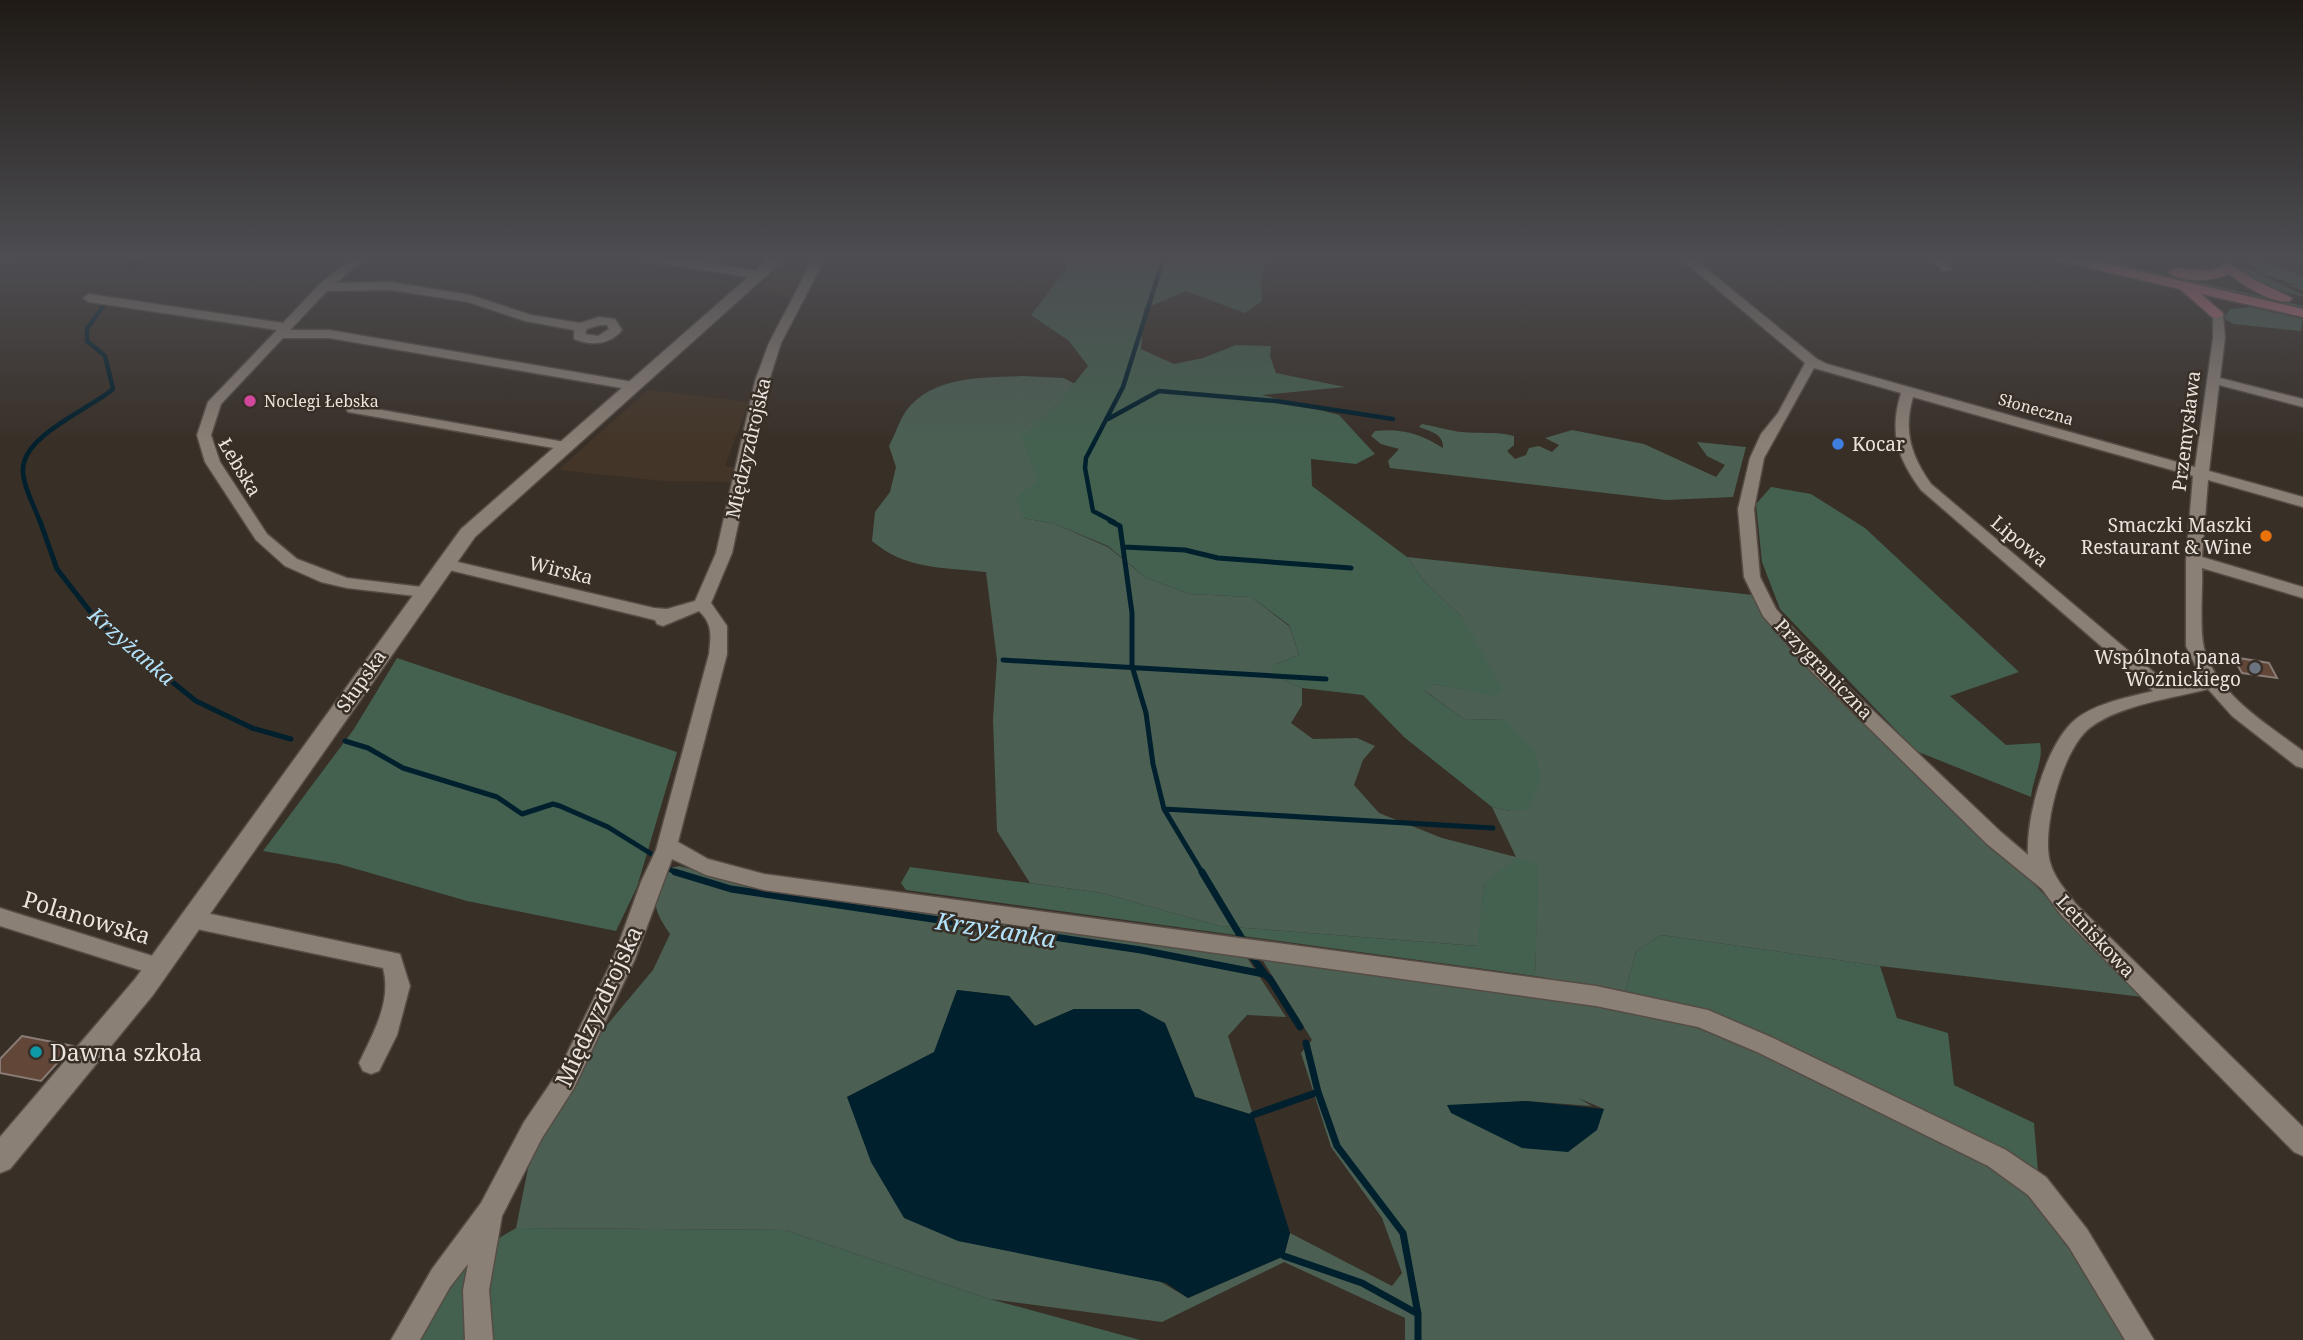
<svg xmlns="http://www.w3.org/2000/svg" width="2303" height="1340" font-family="'Noto Serif',serif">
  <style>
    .built { fill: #433527 }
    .green { fill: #4b6053; fill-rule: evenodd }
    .forest { fill: #44614f }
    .water { fill: #00202d }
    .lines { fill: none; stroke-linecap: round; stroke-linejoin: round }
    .stream-far2 { stroke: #00202d; stroke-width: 4.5 }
    .stream-far1 { stroke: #00202d; stroke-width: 5 }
    .stream { stroke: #00202d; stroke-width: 7 }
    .building { fill: #624638; stroke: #897b75; stroke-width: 2 }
    .street-casing { stroke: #554c45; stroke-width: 3 }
    .secondary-casing { stroke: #554c45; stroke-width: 3 }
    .primary-casing { stroke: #554c45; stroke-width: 3 }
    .street { fill: #8b8076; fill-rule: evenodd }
    .secondary { fill: #8b8076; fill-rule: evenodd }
    .primary { fill: #cc7583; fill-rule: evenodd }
    .hotel-dot { fill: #d1479c; stroke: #382f27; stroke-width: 2.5 }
    .shop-dot { fill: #3f7fe0; stroke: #382f27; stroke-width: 2.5 }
    .food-dot { fill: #e8710a; stroke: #382f27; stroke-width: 2.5 }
    .worship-dot { fill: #6b7280; stroke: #382f27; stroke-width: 2.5 }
    .culture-dot { fill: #0f9aa8; stroke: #382f27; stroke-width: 2.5 }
    .labels { text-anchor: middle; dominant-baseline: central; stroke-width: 5; stroke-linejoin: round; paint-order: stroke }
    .far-poi-label { font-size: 16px; fill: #eae4de; stroke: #382f27; text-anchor: start }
    .far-street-label { font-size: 16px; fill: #eae4de; stroke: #382f27 }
    .street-label { font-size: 19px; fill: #eae4de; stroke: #382f27 }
    .poi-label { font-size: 19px; fill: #eae4de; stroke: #382f27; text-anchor: end }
    .water-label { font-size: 21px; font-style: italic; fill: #b3e3fc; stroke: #382f27 }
    .near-street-label { font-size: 23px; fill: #eae4de; stroke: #382f27 }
    .near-poi-label { font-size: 23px; fill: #eae4de; stroke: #382f27; text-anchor: start }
    .near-water-label { font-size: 24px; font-style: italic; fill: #b3e3fc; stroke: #382f27 }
  </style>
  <rect width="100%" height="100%" fill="#382f27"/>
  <!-- built -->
  <path class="built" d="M790 257H815L791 297 754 292Z
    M648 390 749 402 725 466 735 468 732 482 663 481 558 470Z"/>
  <!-- green -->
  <path class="green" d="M2071 257H2091L2303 306V310Z
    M2244 262C2265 262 2285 267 2303 276V291L2287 284 2299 286 2263 274Z
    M2235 266 2252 270 2303 295V297L2262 285Z
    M2250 307 2303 319 2301 331 2233 324 2224 318 2230 309Z
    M1022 376 1064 378 1075 384 1055 407 1039 480 1024 518 1055 524 1108 547 1146 578 1190 594 1251 597 1289 626 1299 655 1273 665 1274 676 1302 688V705L1291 723 1313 739 1357 738 1375 746 1363 760 1354 785 1379 813 1442 838 1516 857 1492 807 1510 811 1505 719 1465 720 1424 690 1433 684 1496 695 1463 618 1424 581 1407 557 1753 595 1821 675 2038 888 2143 997 1880 966 1661 935 1636 951 1625 993 1535 976 1538 865 1484 883 1478 946 1219 926 1102 893 1030 883 997 831 993 719 997 660 986 572C943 567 906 570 872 541L875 512 890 492 896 467 889 446C895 435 899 421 906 411 933 375 982 378 1022 376Z
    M1422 424C1436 426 1449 431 1462 432 1480 434 1496 431 1514 436V445L1507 451 1515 459 1526 455 1529 448 1539 446 1552 452 1559 445 1545 438 1572 430 1644 444 1716 477 1725 465 1707 456 1697 442 1746 447 1733 497 1666 500 1390 468 1388 461 1399 449 1381 444 1371 436 1375 431C1402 428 1421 434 1443 448 1444 434 1430 431 1419 427Z
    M679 866C864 912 1055 929 1244 953L1286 1017 1247 1015 1228 1036 1253 1115 1195 1097 1165 1023 1074 1009 1035 1026 1009 996 957 990 935 1052 847 1097 1188 1298 1284 1256 1290 1233 1392 1286 1402 1273 1382 1218 1331 1147 1301 1053 1312 1040 1260 956 1654 1014 1743 1042 2031 1187 2130 1340H1405V1318L1284 1262 1162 1322 990 1299 785 1230 516 1228 533 1144 585 1051 653 970 670 934C652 908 650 897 667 869ZM1578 1098 1604 1109 1447 1106 1526 1101 1592 1106Z"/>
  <!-- forest -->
  <path class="forest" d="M1065 257H1267L1261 280 1262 301 1245 313 1186 291 1144 309 1141 349 1174 364 1203 358 1236 345 1271 346 1270 356 1276 373 1345 387 1262 395 1339 415 1375 454 1356 464 1311 459 1312 486 1407 557 1424 581 1463 618 1503 690 1496 696 1433 684 1425 691 1465 720 1505 719 1535 750 1541 781 1528 809 1510 811 1492 807 1404 737 1363 695 1302 688 1274 676 1271 669 1273 665 1299 655 1289 625 1251 597 1190 594 1146 578 1108 546 1055 524 1024 518 1016 498 1038 480 1021 438 1055 407 1088 366 1069 341 1031 315 1067 268Z
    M1771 487 1811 494 1865 528 2019 672 1950 696 2006 745 2040 743C2044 759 2033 778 2031 797L1916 751 1780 609 1762 562 1756 504Z
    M397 658 677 752 637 887 616 931 467 901 339 864 263 851 354 729Z
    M1517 858 1539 865 1535 976 906 890 901 883 910 867 1102 893 1219 926 1477 946 1484 883Z
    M1661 935 1880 966 1897 1018 1948 1033 1954 1085 2034 1123 2038 1171 1861 1086 1625 993 1636 951Z
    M516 1228 785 1230 990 1299 1140 1340H411L456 1264Z"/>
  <!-- water -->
  <path class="water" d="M957 990 1009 996 1035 1026 1074 1009H1139L1165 1023 1195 1097 1253 1115 1290 1233 1284 1256 1188 1298 1166 1283 958 1241 904 1218 871 1162 847 1097 934 1052Z
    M1526 1101 1604 1109 1597 1130 1568 1152 1522 1148 1451 1113 1447 1105Z"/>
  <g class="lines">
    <!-- stream-far2 -->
    <path class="stream-far2" d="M132 268 143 257
      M1108 419 1159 391 1276 401 1393 419
      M40 522C35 507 23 487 23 471 21 436 90 409 113 389L105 356 87 341V329L103 306
      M1114 522 1093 511 1085 468 1086 458 1123 387 1164 257"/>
    <!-- stream-far1 -->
    <path class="stream-far1" d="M40 521 57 569 99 623 196 701 252 728 291 739
      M1110 521 1120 526 1132 613V666L1146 713 1153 764 1164 809 1203 874
      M1124 547 1185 550 1218 558 1351 568
      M1003 660 1326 679
      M345 741 368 748 403 768 497 797 522 814 553 804 560 806 608 827 653 855
      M1164 809 1493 828
      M666 868 680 874"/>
    <!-- stream -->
    <path class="stream" d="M675 872 731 889 1141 950 1264 974 1270 979 1300 1027
      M1202 872 1244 942
      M1253 958 1264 973
      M1306 1043 1318 1092 1337 1146 1403 1233 1418 1314V1340
      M1253 1115 1318 1092
      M1284 1256 1362 1283 1418 1314"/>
  </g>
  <!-- building -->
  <path class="building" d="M2233 657 2269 663 2277 678 2242 673Z
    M22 1036 73 1046 41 1081 0 1073V1059Z"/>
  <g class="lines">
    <defs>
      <path id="street" d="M3 257H17L8 261Z
        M353 257H366L336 283 391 282 470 295 531 315 580 323 599 317 615 319 622 330C610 345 591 346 574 339V330L525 321 468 302 391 290 327 291 290 330H329L633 382 640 386 633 390 329 338H283L221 404 211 435 220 462 267 534 297 559 347 578 430 588 432 592 430 596 424 597 347 588 321 582 285 566 256 540 205 462 197 435 208 402 277 330 89 302 83 298 89 294 283 323 320 284ZM600 325H607L609 329 598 336 585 334 587 329Z
        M636 257H667L760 271 766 275 760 279 642 260Z
        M814 257H826L781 343 769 381 732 553 711 603 727 626V654L678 842 708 859 764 874 1596 986 1708 1010 1773 1038 2006 1150 2046 1177 2087 1229 2154 1340H2125L2069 1247 2028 1195 1988 1166 1757 1052 1698 1027 1596 1006 764 890 706 875 672 859 635 959 574 1088 542 1138 502 1216 489 1290 493 1340H465L463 1290 468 1264 450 1287 420 1340H391L432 1269 481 1203 524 1122 558 1072 613 959 641 882 656 850 709 654C711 636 713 624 699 611L663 626 657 624 655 620 445 569 437 564 445 559 654 608 667 609 695 601 716 553 755 381 769 343Z
        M1679 257H1692L1817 359 1827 364 2195 467 2213 338V311L2217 310 2223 314 2225 338 2220 378 2303 399V407L2219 385 2209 471 2303 497V507L2208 480 2202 557 2303 587V598L2202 568C2203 591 2199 626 2204 648 2217 695 2267 724 2303 751V768L2296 766 2232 716 2208 689C2174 698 2120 705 2091 727 2063 747 2041 829 2050 862 2054 878 2066 890 2075 903L2303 1127V1156L2294 1152 2061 915 2042 889 1987 844 1812 672 1763 616 1744 577 1738 509 1750 458 1761 434 1778 413 1805 363ZM1814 368 1901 393C1889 432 1897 458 1921 490L2153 691C2129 697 2096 703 2076 719 2046 743 2026 817 2028 855L2001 832 1824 664 1776 609 1760 577 1754 509 1764 458ZM1913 397 2193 476 2186 560V646L2201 678 2170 686 1931 484C1911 456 1903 431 1913 397Z
        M1929 257H1942L1953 269 1943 271Z
        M353 405 565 442 572 446 565 450 348 412 346 409Z
        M0 908 159 958 167 960 170 967 167 974 159 976 0 926Z
        M192 910 400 954 410 986 397 1035 379 1071 371 1074 363 1071 359 1063C373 1033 392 1002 383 968L192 928 185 925 181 919 185 913Z"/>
      <path id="secondary" d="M771 257H787L475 537 153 995 10 1169 0 1173V1137L135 979 461 529Z"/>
      <path id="primary" d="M2053 257H2079L2303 309V317L2201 294 2224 314 2217 318 2212 317 2180 289 2055 260Z
        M2229 263 2255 280 2292 298 2290 301C2273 305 2242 284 2229 274 2213 281 2182 284 2168 272L2175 268 2211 271Z"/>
    </defs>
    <!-- street casing -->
    <use href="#street" class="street-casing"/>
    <!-- secondary casing -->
    <use href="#secondary" class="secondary-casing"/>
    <!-- primary casing -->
    <use href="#primary" class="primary-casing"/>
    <!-- street -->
    <use href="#street" class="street"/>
    <!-- secondary -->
    <use href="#secondary" class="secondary"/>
    <!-- primary -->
    <use href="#primary" class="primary"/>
  </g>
  <!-- sky -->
  <linearGradient id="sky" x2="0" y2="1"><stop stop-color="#1f1a15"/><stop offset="0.58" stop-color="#4d4d52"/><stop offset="1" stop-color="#4d4d52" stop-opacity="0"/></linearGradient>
  <rect width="2303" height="445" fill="url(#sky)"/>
  <!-- markers -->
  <circle class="hotel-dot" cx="250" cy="401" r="7"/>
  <circle class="shop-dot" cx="1838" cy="444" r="7"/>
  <circle class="food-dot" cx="2266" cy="536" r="7"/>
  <circle class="worship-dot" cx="2255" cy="668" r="7"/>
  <circle class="culture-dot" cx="36" cy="1052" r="7"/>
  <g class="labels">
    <!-- far-poi labels -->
    <g class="far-poi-label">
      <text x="264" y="401">Noclegi Łebska</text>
    </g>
    <!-- far-street labels -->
    <g class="far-street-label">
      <text transform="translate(2036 409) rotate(16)">Słoneczna</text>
    </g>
    <!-- street labels -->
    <g class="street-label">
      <text transform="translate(2186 431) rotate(-83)">Przemysława</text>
      <text transform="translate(748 448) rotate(-77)">Międzyzdrojska</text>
      <text transform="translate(240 467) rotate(59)">Łebska</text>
      <text transform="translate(2020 541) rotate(40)">Lipowa</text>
      <text transform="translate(561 570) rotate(14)">Wirska</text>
      <text transform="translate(1824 669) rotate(46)">Przygraniczna</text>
      <text transform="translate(361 681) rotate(-55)">Słupska</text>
      <text transform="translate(2096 936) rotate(47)">Letniskowa</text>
    </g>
    <!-- poi labels -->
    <g class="poi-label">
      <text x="1852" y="444" text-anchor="start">Kocar</text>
      <text x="2252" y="525">Smaczki Maszki<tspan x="2252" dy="22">Restaurant &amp; Wine</tspan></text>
      <text x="2241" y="657">Wspólnota pana<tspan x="2241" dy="22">Woźnickiego</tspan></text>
    </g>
    <!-- water labels -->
    <g class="water-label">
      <text transform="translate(132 646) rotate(41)">Krzyżanka</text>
    </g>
    <!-- near-street labels -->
    <g class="near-street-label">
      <text transform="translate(87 917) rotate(17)">Polanowska</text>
      <text transform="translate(598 1006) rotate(-65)">Międzyzdrojska</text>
    </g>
    <!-- near-poi labels -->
    <g class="near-poi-label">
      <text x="50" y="1052">Dawna szkoła</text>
    </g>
    <!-- near-water labels -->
    <g class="near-water-label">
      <text transform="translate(996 929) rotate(9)">Krzyżanka</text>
    </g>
  </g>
</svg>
